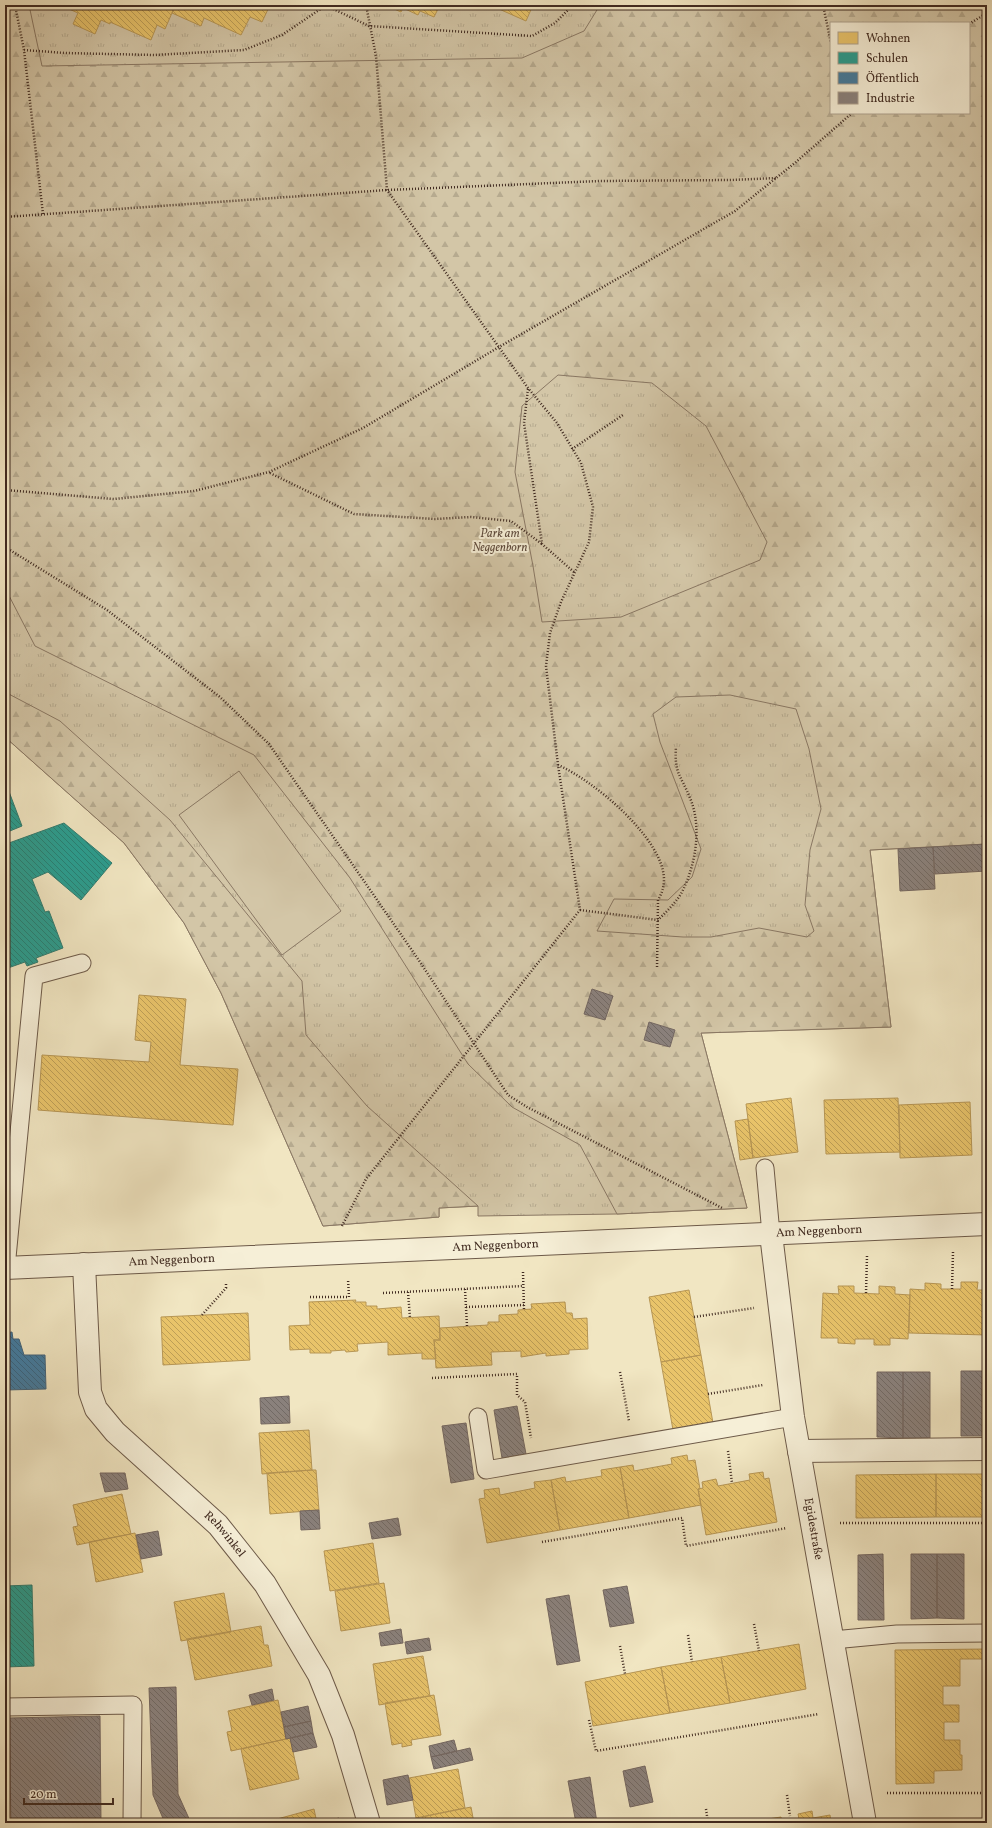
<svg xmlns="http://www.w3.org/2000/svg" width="992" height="1828" font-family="Vollkorn,serif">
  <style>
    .grass { fill: url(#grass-tufts); stroke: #8a7864; fill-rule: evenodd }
    .forest { fill: url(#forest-firs); stroke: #8a7864; fill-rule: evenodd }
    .pitch { fill: #d3c6a7; stroke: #8a7864 }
    .homes { fill: url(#homes-back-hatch); stroke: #b79654 }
    .schools { fill: url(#schools-back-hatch); stroke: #317b6e }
    .public { fill: url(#public-back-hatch); stroke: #446378 }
    .industry { fill: url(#industry-back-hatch); stroke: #746761 }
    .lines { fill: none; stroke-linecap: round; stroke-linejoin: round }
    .service-casing { stroke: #6d5a49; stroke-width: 19 }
    .pedestrian-casing { stroke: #6d5a49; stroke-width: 24 }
    .minor-casing { stroke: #6d5a49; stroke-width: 24 }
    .path { stroke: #412b21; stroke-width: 2.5; stroke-dasharray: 1 2; stroke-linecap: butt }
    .service { stroke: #f6efd7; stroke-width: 17 }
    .pedestrian { stroke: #f6efd7; stroke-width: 22 }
    .minor { stroke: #f6efd7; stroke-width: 22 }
    .labels { text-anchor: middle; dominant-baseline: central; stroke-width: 4; stroke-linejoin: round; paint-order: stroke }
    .park-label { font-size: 12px; font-style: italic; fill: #5e4a3c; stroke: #f6efd7 }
    .street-label { font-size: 12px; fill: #412b21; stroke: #f6efd7 }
  </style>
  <defs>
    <pattern id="grass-tufts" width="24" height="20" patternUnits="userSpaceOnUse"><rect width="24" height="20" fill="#d3c6a7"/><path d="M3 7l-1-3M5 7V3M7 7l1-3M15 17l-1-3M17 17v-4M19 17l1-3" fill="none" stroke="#b6aa8f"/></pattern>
    <pattern id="forest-firs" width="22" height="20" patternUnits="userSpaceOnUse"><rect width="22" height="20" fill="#d3c6a7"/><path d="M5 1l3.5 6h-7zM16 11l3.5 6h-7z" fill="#b6aa8f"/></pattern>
    <pattern id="homes-back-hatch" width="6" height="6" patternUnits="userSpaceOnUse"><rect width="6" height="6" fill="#e9c46a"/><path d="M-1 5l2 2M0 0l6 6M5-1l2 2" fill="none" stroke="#be9f57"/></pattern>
    <pattern id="schools-back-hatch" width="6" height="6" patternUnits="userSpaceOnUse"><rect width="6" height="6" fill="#2a9d8f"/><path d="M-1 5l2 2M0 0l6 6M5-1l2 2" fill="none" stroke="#268074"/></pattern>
    <pattern id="public-back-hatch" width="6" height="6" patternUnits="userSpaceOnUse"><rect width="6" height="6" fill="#457b9d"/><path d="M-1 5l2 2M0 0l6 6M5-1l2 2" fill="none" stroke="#3b6580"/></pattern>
    <pattern id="industry-back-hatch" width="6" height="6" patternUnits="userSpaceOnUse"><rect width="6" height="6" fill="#8a817c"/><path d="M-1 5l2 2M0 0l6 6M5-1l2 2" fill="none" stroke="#726a65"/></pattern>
  </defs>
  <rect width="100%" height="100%" fill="#f1e6c2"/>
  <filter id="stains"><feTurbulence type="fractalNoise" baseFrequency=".005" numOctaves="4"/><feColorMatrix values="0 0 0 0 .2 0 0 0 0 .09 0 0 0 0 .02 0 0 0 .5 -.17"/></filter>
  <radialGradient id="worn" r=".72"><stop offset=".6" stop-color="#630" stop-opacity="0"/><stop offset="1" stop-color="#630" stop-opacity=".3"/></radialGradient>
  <!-- grass -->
  <path class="grass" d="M5 5H987V844L870 850 891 1027 701 1033 747 1208 617 1214 478 1216V1206L439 1208V1217L323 1226 221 993 184 923 124 843 5 737ZM831 23H969V113H831Z"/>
  <!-- forest -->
  <path class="forest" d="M5 5H29L42 66 522 58 584 31 600 5H987V844L870 850 891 1027 701 1033 747 1208 617 1214 580 1145 512 1107 468 1064 350 878 254 755 35 646 5 588ZM831 23H969V113H831ZM558 375 652 383 706 426 767 542 760 560 621 617 542 622 533 566 515 472 522 406ZM730 695 796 709 809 749 821 809 810 850 805 905 814 931 807 937 759 928 711 937H683L597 931 614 899 668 900 692 877 701 849 660 742 653 714 676 697Z
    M5 692 60 721 170 820 302 981 306 1035 367 1106 478 1206 439 1208V1217L323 1226 221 993 184 923 124 843 5 737Z"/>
  <!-- pitch -->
  <path class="pitch" d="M239 771 341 911 282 955 179 815Z"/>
  <!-- homes -->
  <path class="homes" d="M60 5H172L175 6 165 29 157 25 151 40 110 22V24L101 20 95 34 73 24 78 13Z
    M172 5H270L262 22 250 17 241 35 204 18 201 26 172 13 175 6Z
    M385 5H440L434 17 420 11 418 15 403 8 401 12Z
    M490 5H533L526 21Z
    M139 995 186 999 180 1065 238 1069 233 1125 38 1110 42 1055 149 1062 151 1042 135 1040Z
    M791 1098 798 1152 753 1158 746 1104Z
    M898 1098 900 1152 826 1154 824 1100Z
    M970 1102 972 1155 900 1158 899 1105Z
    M748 1119 753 1158 740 1160 735 1121Z
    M961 1282H978L977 1290H987V1335L909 1333 910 1289 925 1290V1283L941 1284V1289H961Z
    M838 1286H854V1293L879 1294V1286L895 1287V1294L910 1295 908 1339 890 1338V1345H874V1339H855V1344L838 1343V1338H821L823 1293 839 1294Z
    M689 1290 701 1355 661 1362 649 1297Z
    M356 1300 355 1302H366V1306H377V1309L401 1307 402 1318 439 1316 440 1340H434L436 1359H422V1353L388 1355V1342L357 1344 358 1351 346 1352 345 1350 331 1351V1353H310V1349L290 1350 289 1326 310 1325 309 1302Z
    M565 1302 566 1313H572L573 1319 587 1318 588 1349 569 1350V1354L546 1356V1353L521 1357V1351L491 1352 492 1365 436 1368 434 1340H440V1328L488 1325V1322H499V1315L518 1314V1310L532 1309 531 1304Z
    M248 1313 250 1360 163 1365 161 1317Z
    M701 1355 713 1423 673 1430 661 1362Z
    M309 1430 312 1470 262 1474 259 1433Z
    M687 1455 688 1461 695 1460 700 1489H698L701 1505 629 1518 620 1467 633 1465 634 1471 672 1464 671 1458Z
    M620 1467 629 1518 560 1530 551 1480 565 1477 566 1482 602 1476 601 1470Z
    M312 1470H316L319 1510 270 1514 267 1473Z
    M763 1472 764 1479 769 1478 777 1522 706 1535 698 1489 703 1488 702 1482 716 1479 718 1486 750 1480 749 1474Z
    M936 1474V1517L856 1518V1475Z
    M936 1474H987V1517H936Z
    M551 1480 560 1530 487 1543 479 1499 485 1498 484 1490 499 1488 500 1495 535 1488 534 1482Z
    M122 1494 131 1534 77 1545 73 1527 78 1526 73 1505Z
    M135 1533 143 1572 96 1582 89 1542Z
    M373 1543 379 1583 330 1591 324 1551Z
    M384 1583 390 1623 341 1631 335 1591Z
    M224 1593 231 1632 181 1641 174 1602Z
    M261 1626 264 1645H268L272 1666 195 1680 187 1639Z
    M799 1644 806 1689 730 1703 721 1657Z
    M987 1649V1659H960V1686H943V1705H959V1722H944V1740H960V1755H962V1770L934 1771V1783L896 1784 895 1650Z
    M423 1656 430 1696 379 1705 373 1664Z
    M721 1657 730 1703 670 1713 661 1667Z
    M661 1667 670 1713 593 1726 585 1682Z
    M434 1695 441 1735 411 1740 412 1745 402 1747V1743L392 1745 385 1703Z
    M278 1700 286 1739 231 1751 227 1732 232 1731 228 1711Z
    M290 1738 299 1779 250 1790 241 1749Z
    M458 1769 465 1808 416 1818 409 1778Z
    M471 1807 474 1823H423L422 1817Z
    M314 1809 317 1823H266V1822Z
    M812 1811 813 1818 830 1815 831 1823H768V1819L781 1817 782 1822 799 1819 798 1814Z"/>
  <!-- schools -->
  <path class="schools" d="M5 781 22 826 5 833 9 843 64 823 112 863 81 900 48 872 32 879 45 912 49 911 63 948 36 958 38 962 27 966 25 962 5 969Z
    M32 1585 34 1666 5 1667V1586Z"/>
  <!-- public -->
  <path class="public" d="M12 1332 13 1339H19L24 1355H45L46 1389 5 1390V1333Z"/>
  <!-- industry -->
  <path class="industry" d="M987 844V871L935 874 933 847Z
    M933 847 935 889 900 891 898 849Z
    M592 989 613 996 605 1020 584 1014Z
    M649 1022 675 1030 670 1047 644 1040Z
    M961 1371H987V1436H961Z
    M877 1372H903V1438L877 1437Z
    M903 1372H930V1438H903Z
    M289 1396 290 1423 261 1424 260 1398Z
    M517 1406 526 1454 502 1458 494 1410Z
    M466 1423 474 1479 451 1483 442 1426Z
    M100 1473H125L128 1489 105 1492Z
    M319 1510 320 1529 301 1530 300 1511Z
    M398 1518 401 1535 372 1539 369 1523Z
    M158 1531 162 1555 141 1559 136 1535Z
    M883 1554 884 1620H858V1555Z
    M911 1554H937V1618L911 1619Z
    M937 1554H964V1619L937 1618Z
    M627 1586 634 1623 610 1627 603 1590Z
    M569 1595 580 1661 557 1665 546 1599Z
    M401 1629 403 1643 381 1646 379 1633Z
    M429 1638 431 1650 407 1654 405 1642Z
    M176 1687 178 1794 191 1823H165L153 1795 149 1688Z
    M272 1689 274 1700 252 1705 249 1695Z
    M308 1706 311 1721 284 1727 281 1712Z
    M100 1716 101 1823H11L9 1718Z
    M311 1721 313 1733 286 1739 284 1727Z
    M313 1733 317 1747 293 1752 290 1738Z
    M454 1740 457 1751 431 1757 429 1746Z
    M470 1748 473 1760 434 1769 431 1757Z
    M645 1766 653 1802 630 1807 623 1771Z
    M408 1775 413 1800 387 1805 383 1780Z
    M590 1777 597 1823H576L568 1781Z
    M339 1818 341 1823H318Z"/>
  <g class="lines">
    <defs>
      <path id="service" d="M765 1168 771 1234
        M6 1268 34 976 82 963
        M478 1417 486 1470 793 1417
        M833 1640 897 1634 987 1633
        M5 1707 133 1705 132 1823"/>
      <path id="pedestrian" d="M799 1451 987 1449"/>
      <g id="minor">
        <path id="s1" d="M771 1234 793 1417 865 1823"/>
        <path id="s2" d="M84 1264 90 1392 96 1409 115 1432 218 1525 265 1584 319 1675 343 1735 369 1823"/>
        <path id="s3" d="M5 1268 987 1224"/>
      </g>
    </defs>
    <!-- service casing -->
    <use href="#service" class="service-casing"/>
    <!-- pedestrian casing -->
    <use href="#pedestrian" class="pedestrian-casing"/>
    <!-- minor casing -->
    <use href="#minor" class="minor-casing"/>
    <!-- path -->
    <path class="path" d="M15 5 24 50 43 214
      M325 5 369 26 532 36 555 23 573 5
      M823 5 831 43
      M969 24 987 13
      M24 50 65 53 154 55 244 50 282 35 325 6
      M5 217 387 190 600 181 731 180 777 178
      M528 389 524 423 542 544 574 572
      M572 449 623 415
      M270 473 354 514 435 519 471 517 511 521 542 544
      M5 490 114 499 194 491 269 472 363 428 499 347 735 211 796 162 852 113
      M5 547 107 610 220 697 269 744 418 959 508 1095 527 1107 722 1208
      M558 765C593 780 663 838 664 879 664 887 662 893 658 900L657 969
      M580 910 658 920C667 911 677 902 683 890 696 863 702 826 690 798 681 775 674 774 676 747
      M342 1226 366 1179 580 910 558 765 546 666 550 633 561 602 589 542 593 507 581 463 557 423 528 388 387 190 376 56 366 5
      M523 1272 524 1310
      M465 1289 467 1326
      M952 1289 953 1252
      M408 1292 410 1318
      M383 1293 523 1286
      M866 1293 867 1256
      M310 1297H349L348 1279
      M466 1307 524 1305
      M202 1315 226 1288V1284
      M694 1317 754 1308
      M620 1372 629 1421
      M432 1378 517 1374V1395L525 1402 531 1438
      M708 1394 763 1385
      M728 1451 732 1483
      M840 1523H987
      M542 1542 682 1518 686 1546 787 1528
      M754 1624 759 1651
      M688 1635 692 1662
      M620 1646 625 1674
      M589 1720 596 1751 819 1714
      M887 1793H987
      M787 1795 790 1816
      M706 1809 708 1823
      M629 1822V1823"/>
    <!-- service -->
    <use href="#service" class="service"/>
    <!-- pedestrian -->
    <use href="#pedestrian" class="pedestrian"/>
    <!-- minor -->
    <use href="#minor" class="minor"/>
  </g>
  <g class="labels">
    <!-- park labels -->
    <g class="park-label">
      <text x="500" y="534">Park am<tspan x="500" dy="14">Neggenborn</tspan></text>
    </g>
    <!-- street labels -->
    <g class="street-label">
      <text stroke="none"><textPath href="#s3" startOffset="815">Am Neggenborn</textPath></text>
      <text stroke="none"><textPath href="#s3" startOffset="491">Am Neggenborn</textPath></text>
      <text stroke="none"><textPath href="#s3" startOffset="167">Am Neggenborn</textPath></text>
      <text stroke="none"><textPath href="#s1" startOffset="298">Egidestraße</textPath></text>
      <text stroke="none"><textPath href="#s2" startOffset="326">Rehwinkel</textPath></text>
    </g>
  </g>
  <!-- margin -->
  <rect width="992" height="1828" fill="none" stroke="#f1e6c2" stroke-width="20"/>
  <rect x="6" y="6" width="980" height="1816" fill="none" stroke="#412b21" stroke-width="2"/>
  <rect x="10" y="10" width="972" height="1808" fill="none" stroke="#412b21"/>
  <!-- legend -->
  <rect x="830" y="22" width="140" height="92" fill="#f6efd7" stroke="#aea18e"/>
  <rect x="838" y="32" width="20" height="12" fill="#e9c46a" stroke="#aea18e"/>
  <text x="866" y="42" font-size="12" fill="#412b21">Wohnen</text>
  <rect x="838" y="52" width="20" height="12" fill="#2a9d8f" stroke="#aea18e"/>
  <text x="866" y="62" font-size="12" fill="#412b21">Schulen</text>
  <rect x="838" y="72" width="20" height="12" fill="#457b9d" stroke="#aea18e"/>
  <text x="866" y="82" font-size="12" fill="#412b21">Öffentlich</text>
  <rect x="838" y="92" width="20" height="12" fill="#8a817c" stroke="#aea18e"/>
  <text x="866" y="102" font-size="12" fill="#412b21">Industrie</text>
  <!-- scale -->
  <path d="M24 1798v6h89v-6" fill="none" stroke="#412b21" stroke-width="2"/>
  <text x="30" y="1798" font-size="12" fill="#412b21" stroke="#f6efd7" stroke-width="3" paint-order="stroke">20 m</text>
  <rect width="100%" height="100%" filter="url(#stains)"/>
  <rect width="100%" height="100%" fill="url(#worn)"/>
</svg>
